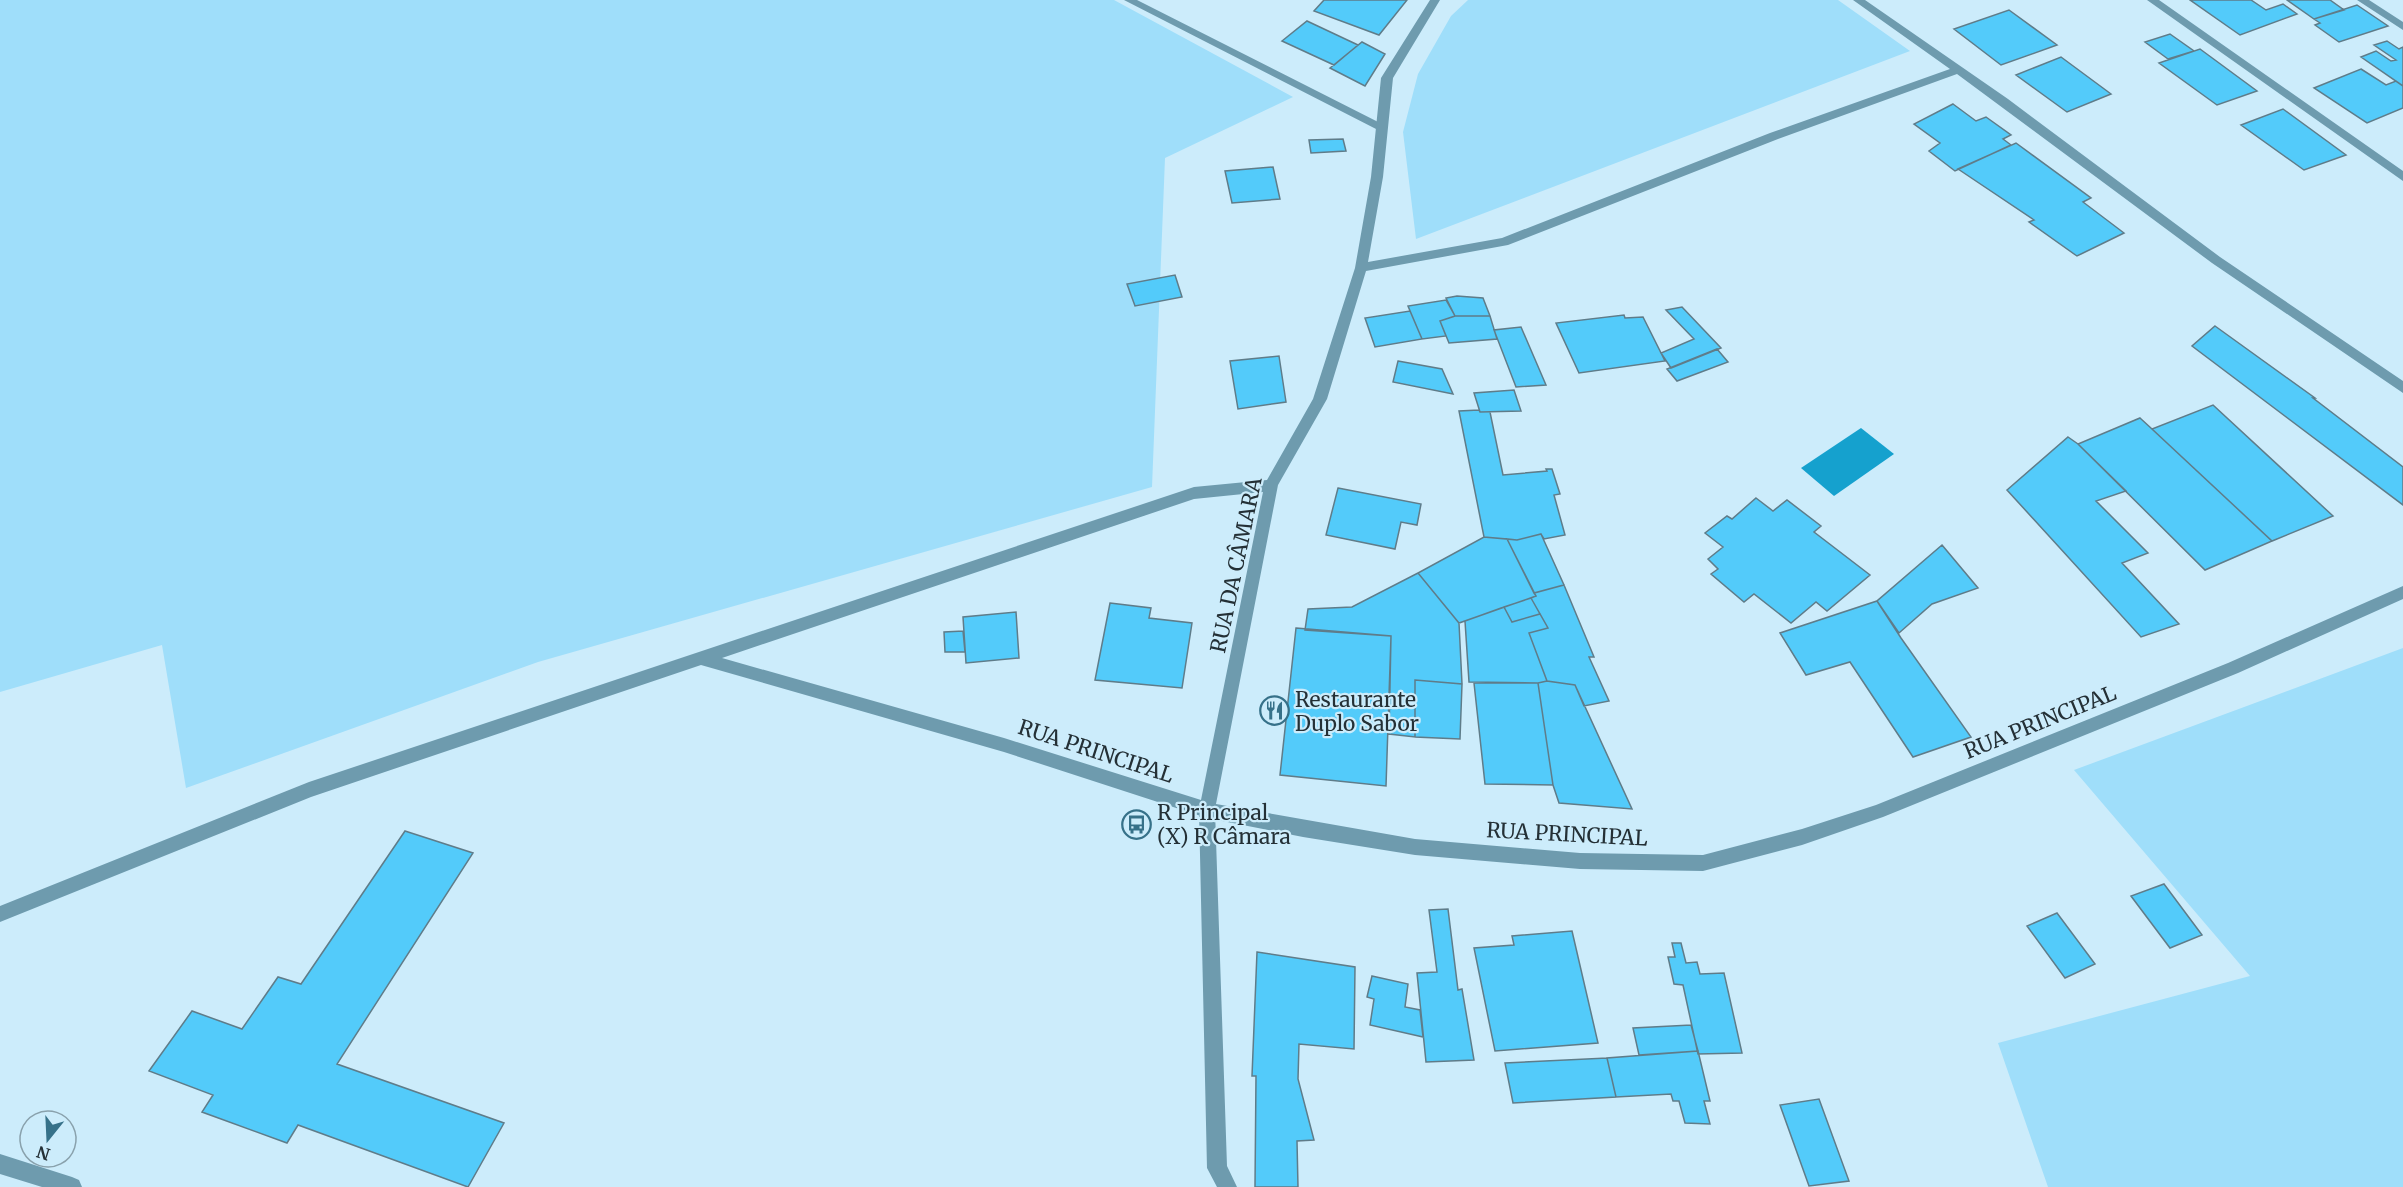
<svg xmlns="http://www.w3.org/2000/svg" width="2403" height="1187" font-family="Merriweather,serif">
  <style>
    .green { fill: #9fdefa }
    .water { fill: #15a1ce }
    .building { fill: #53cbfa; stroke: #5f7c89; stroke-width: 1.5 }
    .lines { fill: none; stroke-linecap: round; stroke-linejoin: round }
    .lane { fill: #6e9bae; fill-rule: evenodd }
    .street { fill: #6e9bae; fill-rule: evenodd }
    .labels { text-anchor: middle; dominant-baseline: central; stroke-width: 4.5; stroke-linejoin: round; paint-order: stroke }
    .street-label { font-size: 21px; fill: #243036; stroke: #ccecfb }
    .poi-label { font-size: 21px; fill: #243036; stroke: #ccecfb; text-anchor: start }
  </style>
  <rect width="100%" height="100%" fill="#ccecfb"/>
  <!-- green -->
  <path class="green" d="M0 0H1114L1293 97 1165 158 1152 487 538 662 186 788 162 645 0 692Z
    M1468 0H1838L1910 51 1416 239 1403 132 1418 74 1451 16Z
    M2403 648V1187H2048L1998 1043 2250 976 2074 770Z"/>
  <!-- water -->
  <path class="water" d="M1861 428 1894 454 1834 496 1801 468Z"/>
  <!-- building -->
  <path class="building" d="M1324 0H1407L1379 35 1314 11Z
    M2190 0H2251L2266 10 2283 4 2297 14 2240 35Z
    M2287 0H2330L2344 10 2314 19Z
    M2357 5 2388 26 2339 42 2315 25 2320 23 2314 19Z
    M2009 10 2057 45 2001 65 1954 29Z
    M1307 21 1358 45 1334 65 1282 41Z
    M2170 34 2194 51 2168 59 2145 42Z
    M2387 41 2399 49 2403 47V86L2361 57 2376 51 2391 61 2396 60 2374 45Z
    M1362 42 1385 54 1365 86 1330 68Z
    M2200 49 2257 91 2217 105 2159 63Z
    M2061 57 2111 94 2067 112 2016 75Z
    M2361 69 2386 85 2396 81 2403 86V108L2367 123 2314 88Z
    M1953 104 1976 121 1986 117 2011 135 2003 139 2011 145 1955 171 1929 151 1940 143 1914 124Z
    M2283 109 2346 155 2304 170 2241 125Z
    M1343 139 1346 151 1311 153 1309 140Z
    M2016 143 2091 198 2083 202 2124 233 2077 256 2029 222 2034 220 1958 169Z
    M1273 167 1280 199 1232 203 1225 171Z
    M1175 275 1182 297 1135 306 1127 284Z
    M1457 296 1483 298 1490 316H1455L1446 298Z
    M1446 300 1455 316 1440 321 1446 336 1422 339 1408 306Z
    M1682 307 1721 348 1671 368 1661 353 1694 339 1666 310Z
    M1410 311 1422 339 1375 347 1365 318Z
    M1624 315 1625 318 1643 317 1665 361 1579 373 1556 323Z
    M1455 316H1490L1497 339 1449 343 1440 321Z
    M2215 326 2315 398H2313L2403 467V505L2192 346Z
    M1521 327 1546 385 1516 387 1494 330Z
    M1717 349 1728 362 1677 381 1667 369Z
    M1279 356 1286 402 1238 409 1230 361Z
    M1398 361 1442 369 1453 394 1393 382Z
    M1514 390 1521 411 1480 412 1474 393Z
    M2213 405 2333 516 2272 541 2152 429Z
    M1479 410 1480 412H1490L1503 475 1547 471 1546 469H1552L1560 494 1554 495 1565 535 1544 539 1541 534 1517 540 1484 537 1459 411Z
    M2140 418 2152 429 2272 541 2205 570 2078 444Z
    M2068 437 2078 444 2126 491 2096 501 2148 553 2122 563 2179 624 2141 637 2007 490Z
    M1338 488 1421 504 1417 525 1401 522 1395 549 1326 535Z
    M1756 498 1773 511 1787 500 1821 526 1814 532 1870 575 1827 611 1816 602 1791 623 1754 594 1744 602 1711 574 1718 569 1708 559 1723 547 1705 533 1727 516 1732 519Z
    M1541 534 1564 585 1534 593 1507 539 1517 540Z
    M1484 537 1507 539 1536 596 1459 623 1418 573Z
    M1942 545 1978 588 1932 604 1899 633 1877 601Z
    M1418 573 1459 623 1462 684 1415 680V737L1389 734 1391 636 1305 630 1308 609 1352 607Z
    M1564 585 1594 657H1589L1609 701 1584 706 1575 685 1547 681 1529 633 1548 628 1531 598 1536 596 1534 593Z
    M1531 598 1540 614 1512 622 1504 607Z
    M1877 601 1901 638 1971 737 1913 757 1850 662 1806 675 1780 633Z
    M1110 603 1151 608 1149 618 1192 623 1182 688 1095 680Z
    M1504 607 1512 622 1540 614 1548 628 1529 633 1547 681 1538 683 1469 682 1465 621Z
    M1016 612 1019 658 966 663 963 617Z
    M1296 628 1391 636 1386 786 1280 775Z
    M963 631 965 652H945L944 632Z
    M1415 680 1462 684 1460 739 1415 737Z
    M1547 681 1575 685 1632 809 1559 803 1553 785 1538 683Z
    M1474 683H1538L1553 785 1485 784Z
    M405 831 473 853 337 1064 504 1123 468 1187 298 1125 287 1143 202 1112 213 1095 149 1071 192 1011 242 1029 278 977 301 984Z
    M2164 884 2202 935 2170 948 2131 896Z
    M1448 909 1458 990 1462 989 1474 1060 1426 1062 1417 973 1437 972 1429 910Z
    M2057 913 2095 964 2065 978 2027 926Z
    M1572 931 1598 1043 1495 1051 1474 948 1514 945 1512 936Z
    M1672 943H1681L1686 963 1697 962 1700 974 1724 973 1742 1053 1698 1054 1683 985 1674 984 1668 957H1675Z
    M1257 952 1355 967 1354 1049 1299 1044 1298 1079 1314 1140 1297 1141 1298 1187H1255L1256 1076H1252Z
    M1372 976 1408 984 1405 1007 1420 1010 1423 1037 1370 1025 1374 999 1367 997Z
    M1691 1025 1698 1051 1639 1055 1633 1028Z
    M1698 1051 1710 1101H1704L1710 1124 1685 1123 1679 1101H1673L1671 1094 1616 1097 1607 1058Z
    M1607 1058 1616 1097 1513 1103 1505 1063Z
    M1819 1099 1849 1181 1809 1186 1780 1105Z"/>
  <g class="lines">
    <!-- lane -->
    <path class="lane" d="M1124 0H1137L1388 127 1386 130H1378Z
      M1207 802 1213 805 1215 810 1227 1166 1237 1187H1217L1207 1168 1199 810 1201 805Z
      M0 1154 72 1177 79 1180 82 1187H42L0 1174Z"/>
    <!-- street -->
    <path class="street" d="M1430 0H1440L1393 78 1383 177 1368 262 1502 238 1770 133 1950 69 1853 0H1865L2008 99 2220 257 2403 381V393L2212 263 1957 74 1778 139 1508 245 1366 271 1327 399 1278 485 1216 804 1415 839 1580 853 1703 855 1802 829 1876 805 2228 663 2403 586V599L2238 673 1883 817 1802 845 1703 871 1580 869 1415 855 1303 837 1207 818 1004 752 701 665 311 797 0 922V906L309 782 1194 487 1267 480 1313 399 1355 268 1371 177 1381 78ZM1263 492 1201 800 1004 738 722 658 1194 499Z
      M2147 0H2159L2403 171V181Z
      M2357 0H2369L2403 22V30Z"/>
  </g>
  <!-- icons -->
  <defs>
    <symbol id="restaurant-ring" viewBox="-11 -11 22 22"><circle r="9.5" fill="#ccecfb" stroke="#367189" stroke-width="1.5"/><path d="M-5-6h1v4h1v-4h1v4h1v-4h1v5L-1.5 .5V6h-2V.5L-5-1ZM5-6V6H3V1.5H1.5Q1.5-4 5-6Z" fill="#367189"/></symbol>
    <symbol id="bus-ring" viewBox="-11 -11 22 22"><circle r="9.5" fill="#ccecfb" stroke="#367189" stroke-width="1.5"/><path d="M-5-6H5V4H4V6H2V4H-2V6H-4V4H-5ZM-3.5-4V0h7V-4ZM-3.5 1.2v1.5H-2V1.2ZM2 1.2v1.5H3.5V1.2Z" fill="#367189"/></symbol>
  </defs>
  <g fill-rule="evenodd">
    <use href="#restaurant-ring" x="1258" y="694" width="33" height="33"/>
    <use href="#bus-ring" x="1120" y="808" width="33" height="33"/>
  </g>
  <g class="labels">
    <!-- street labels -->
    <g class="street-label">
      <text transform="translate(1236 565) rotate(-78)">RUA DA CÂMARA</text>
      <text transform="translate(2040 722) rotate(-22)">RUA PRINCIPAL</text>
      <text transform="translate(1096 751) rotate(18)">RUA PRINCIPAL</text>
      <text transform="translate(1567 834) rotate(3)">RUA PRINCIPAL</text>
    </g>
    <!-- poi labels -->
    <g class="poi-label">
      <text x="1295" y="699">Restaurante<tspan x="1295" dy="24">Duplo Sabor</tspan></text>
      <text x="1157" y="812">R Principal<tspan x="1157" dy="24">(X) R Câmara</tspan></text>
    </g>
  </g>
  <!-- north arrow -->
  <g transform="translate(48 1139) rotate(198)"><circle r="28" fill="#ccecfb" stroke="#89a1ac" stroke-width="1.5"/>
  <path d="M0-4.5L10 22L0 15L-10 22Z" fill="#367189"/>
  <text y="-9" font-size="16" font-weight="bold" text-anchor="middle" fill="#243036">N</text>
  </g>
</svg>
